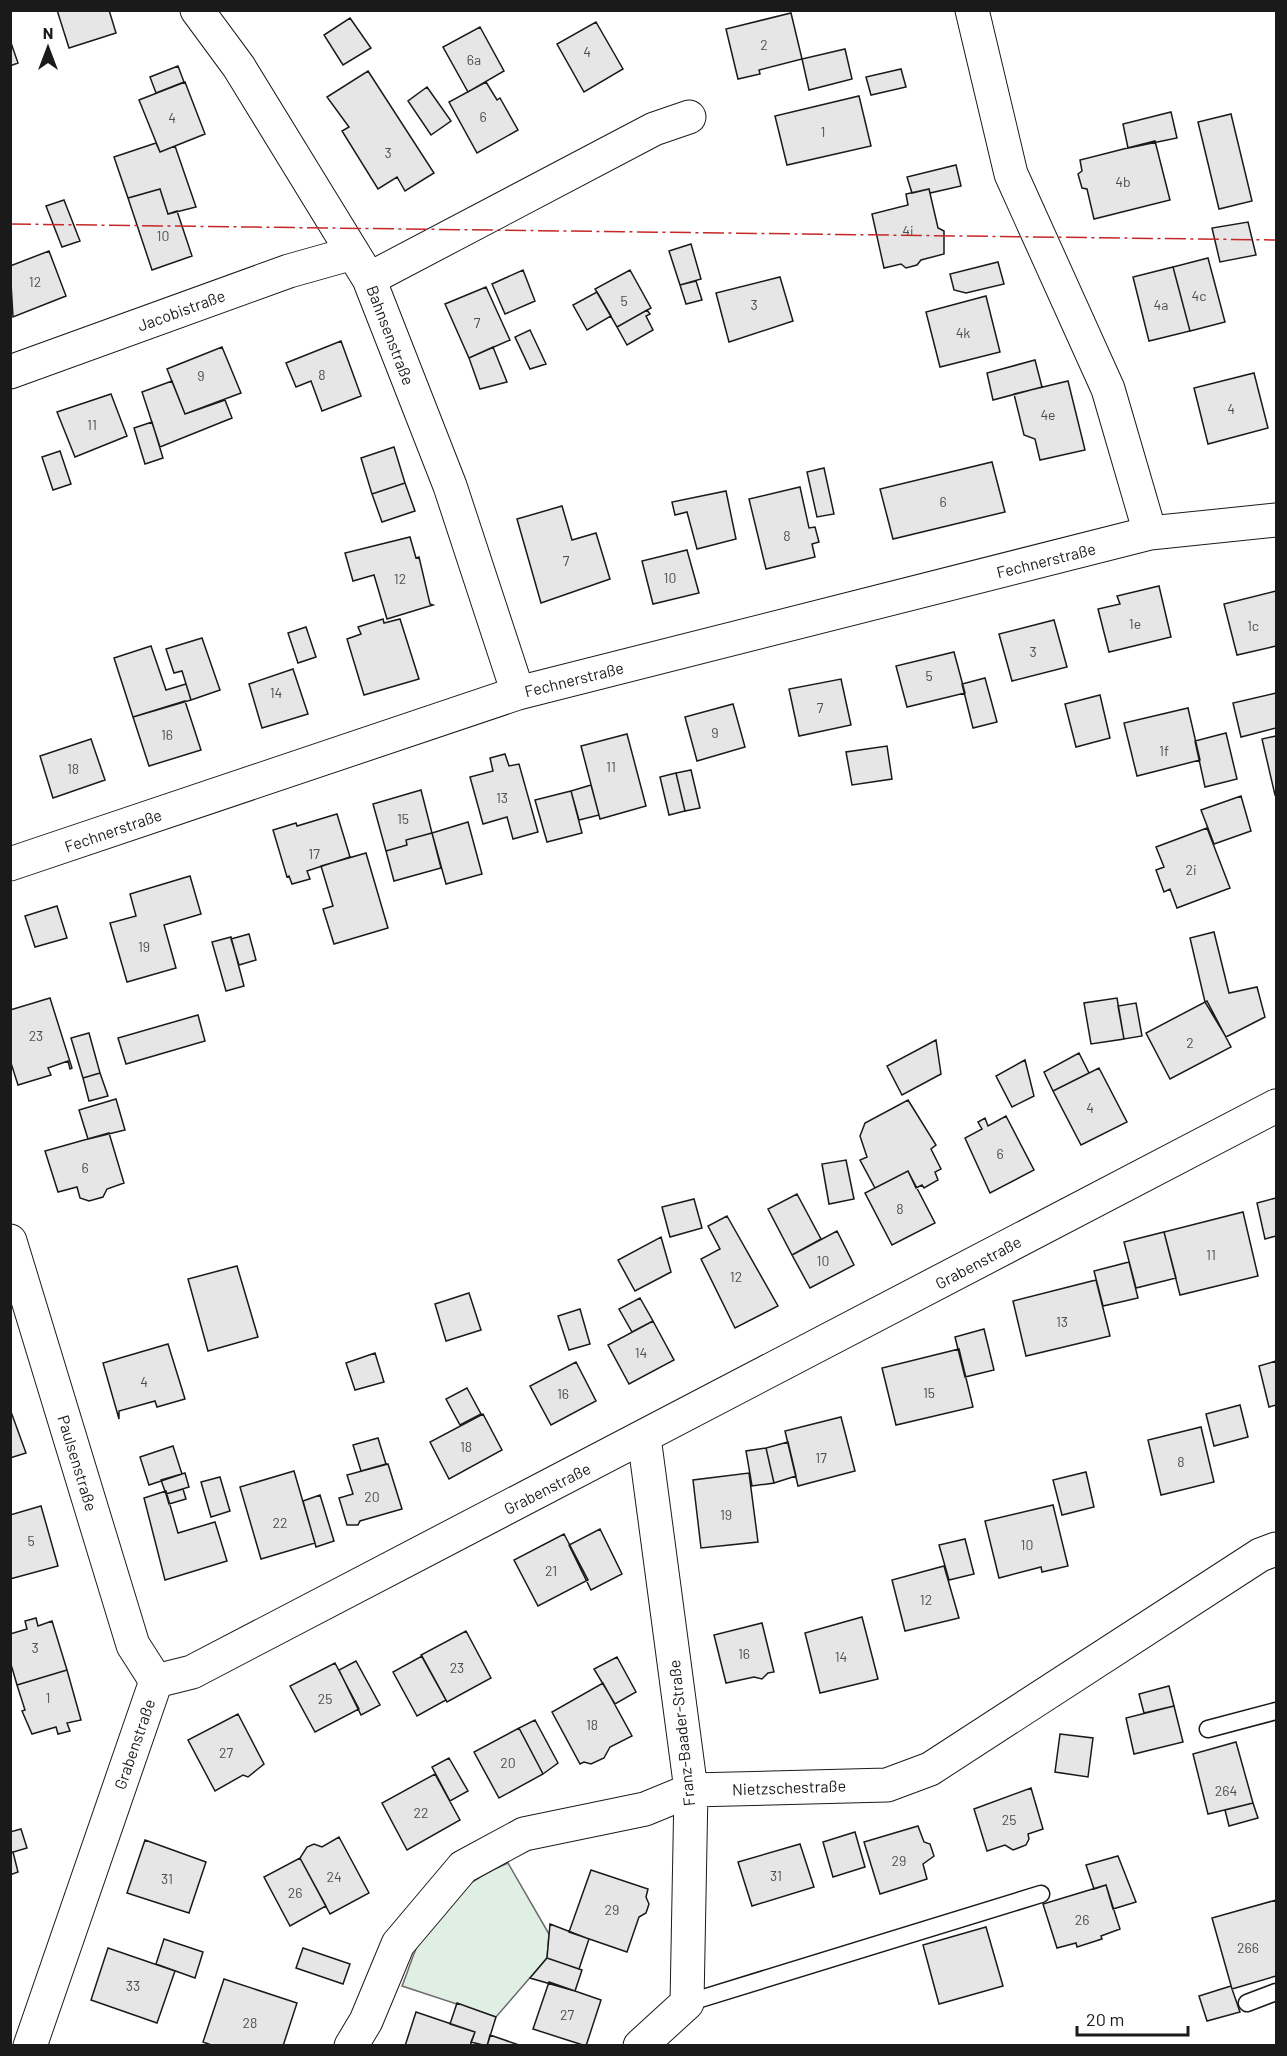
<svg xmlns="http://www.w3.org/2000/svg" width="1287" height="2056" font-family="Barlow,sans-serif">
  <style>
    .green { fill: #e0efe3; stroke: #6a6a6a; stroke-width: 1.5 }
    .building { fill: #e6e6e6; stroke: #1a1a1a; stroke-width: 1.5 }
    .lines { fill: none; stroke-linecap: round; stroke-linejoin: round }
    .service-casing { stroke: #1a1a1a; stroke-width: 19 }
    .minor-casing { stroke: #1a1a1a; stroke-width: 35 }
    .service { stroke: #fff; stroke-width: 16 }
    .minor { stroke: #fff; stroke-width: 33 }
    .power { stroke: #c62828; stroke-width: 1.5; stroke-dasharray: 21 4.5 3 4.5; stroke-linecap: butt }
    .labels { text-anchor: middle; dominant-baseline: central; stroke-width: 4.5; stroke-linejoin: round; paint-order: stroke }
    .number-label { font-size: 14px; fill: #4d4d4d }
    .street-label { font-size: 16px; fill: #1a1a1a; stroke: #fff }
  </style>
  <rect width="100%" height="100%" fill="#fff"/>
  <!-- green -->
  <path class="green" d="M508 1863 549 1934 547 1958 496 2017 402 1986C409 1969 414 1950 423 1934 441 1901 474 1877 508 1863Z"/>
  <!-- building -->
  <path class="building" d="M57 10H109L116 33 69 48Z
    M791 13 802 59 759 70 760 74 738 79 726 29Z
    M350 18 371 48 343 65 324 35Z
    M596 22 623 69 584 92 557 44Z
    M480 27 504 71 468 92 443 47Z
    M10 40 18 63 10 66Z
    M845 49 852 79 809 90 802 59Z
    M178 66 184 82 156 93 150 77Z
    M901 69 906 87 871 95 866 77Z
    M368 71 434 173 405 191 397 177 378 189 342 131 349 127 327 97Z
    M185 82 205 134 160 152 139 100Z
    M486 82 497 100 500 98 518 130 477 153 449 102Z
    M427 87 451 121 431 135 408 101Z
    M859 96 871 146 787 165 775 116Z
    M1171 112 1177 138 1128 148 1123 124Z
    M1231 114 1252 201 1219 209 1198 122Z
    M1155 141 1170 200 1094 219 1087 189 1082 188 1078 174 1082 171 1080 160Z
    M156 143 160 152 175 146 196 207 168 214 160 189 128 198 114 157Z
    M956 165 961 186 930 193 929 189 912 193 907 177Z
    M160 189 168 214 177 211 192 256 152 270 128 198Z
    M929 189 938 228 944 231V254L921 260 917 265 906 268 901 264 884 268 872 214 908 205 906 194Z
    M64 200 80 241 62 247 46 206Z
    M1248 222 1256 255 1220 262 1212 228Z
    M691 244 701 279 680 285 669 251Z
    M49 251 66 296 13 317 10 266Z
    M1208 258 1225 322 1190 331 1173 267Z
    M998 262 1004 284 966 293 954 290 950 274Z
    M1173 267 1190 331 1149 341 1133 277Z
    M523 270 535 301 505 314 492 284Z
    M630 270 651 308 617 327 595 289Z
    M780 277 793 321 729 342 716 293Z
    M696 281 702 300 686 304 680 285Z
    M486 287 510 340 469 358 445 304Z
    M597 292 611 316 587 330 573 305Z
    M986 296 1000 352 940 367 926 312Z
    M647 310 650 314 646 316 653 330 627 345 617 327Z
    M530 330 546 364 530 369 515 337Z
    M341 341 361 396 322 411 311 381 296 387 286 363Z
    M222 347 241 393 185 414 167 369Z
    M493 347 507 382 480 389 469 358Z
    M1035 360 1042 387 993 400 987 373Z
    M1254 373 1268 428 1208 444 1194 388Z
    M172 381 185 414 225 400 232 418 160 447 142 392Z
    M1068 381 1085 450 1040 460 1035 439 1024 435 1014 394Z
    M111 394 127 436 75 457 57 412Z
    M152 422 163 458 145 464 134 428Z
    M394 447 405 483 372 494 361 458Z
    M60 451 71 484 53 490 42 457Z
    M992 462 1005 512 893 539 880 489Z
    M824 468 834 514 817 517 807 472Z
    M405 483 415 511 382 522 372 494Z
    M800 487 809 528 815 527 819 542 812 544 815 557 766 569 749 499Z
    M726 491 736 539 697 549 687 512 675 515 672 502Z
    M562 506 572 540 596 533 610 579 541 603 517 519Z
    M410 537 416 558 419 557 430 604 433 605 387 619 374 575 353 581 345 553Z
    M687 550 699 593 653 604 642 561Z
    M1159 586 1171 637 1109 652 1098 609 1120 604 1117 596Z
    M1276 591V646L1237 655 1224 604Z
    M383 619 384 623 400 619 419 679 364 695 347 639 361 634 358 627Z
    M1054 620 1067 667 1012 681 999 634Z
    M306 627 316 657 298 663 288 633Z
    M202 638 220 690 191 700 182 671 174 673 166 649Z
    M151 646 166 690 186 684 191 700 133 717 114 658Z
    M954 652 965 693 907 707 896 666Z
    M293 669 308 714 262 728 249 684Z
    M985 678 997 722 973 728 962 684Z
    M841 679 851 725 799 736 789 689Z
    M1276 693V728L1241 737 1233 703Z
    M1100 695 1110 738 1076 747 1065 704Z
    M185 701 201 750 149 766 133 717Z
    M733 704 745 747 697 761 685 717Z
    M1188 708 1200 760 1137 776 1124 723Z
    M1226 733 1237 779 1205 787 1195 741Z
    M627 734 646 806 600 819 581 746Z
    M1276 736V795H1275L1262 739Z
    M91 739 105 780 53 798 40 756Z
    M887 746 892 779 852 785 846 752Z
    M505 754 509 766 519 764 538 832 513 839 507 817 483 824 470 777 493 771 490 758Z
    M691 770 700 808 685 811 676 773Z
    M676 773 685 811 669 815 660 777Z
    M591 785 599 815 579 820 571 791Z
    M421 790 432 833 406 840 407 845 386 851 373 804Z
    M571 791 582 833 547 842 535 800Z
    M1241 796 1251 831 1214 844 1201 810Z
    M337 814 350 857 307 871 310 879 292 884 289 876 287 877 273 830 296 823 297 826Z
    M468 822 482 874 446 884 432 833Z
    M1207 828 1230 888 1177 908 1170 889 1164 892 1156 870 1164 867 1156 847Z
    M432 833 441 868 394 881 386 851 407 845 406 840Z
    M366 853 388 928 334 944 323 909 333 906 321 866Z
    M190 876 201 914 164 925 176 968 127 982 110 923 136 916 130 894Z
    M57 906 67 938 35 947 25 916Z
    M1214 932 1229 993 1257 987 1265 1017 1226 1037 1205 1002 1190 938Z
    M249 934 256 960 239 965 231 939Z
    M231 937 244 986 226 991 212 942Z
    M50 998 72 1068 70 1069 68 1061 48 1068 51 1075 18 1085 10 1060V1010Z
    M1117 998 1124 1039 1091 1044 1084 1003Z
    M1207 1001 1231 1047 1170 1079 1146 1033Z
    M1136 1003 1142 1036 1124 1039 1118 1006Z
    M198 1015 205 1041 126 1064 118 1038Z
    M89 1033 100 1073 83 1078 71 1038Z
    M936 1040 941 1074 902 1095 887 1066Z
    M1079 1053 1089 1073 1053 1091 1044 1072Z
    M1025 1060 1034 1096 1012 1107 996 1076Z
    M1099 1068 1127 1122 1081 1145 1053 1091Z
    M100 1073 108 1096 89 1101 83 1078Z
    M116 1099 125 1130 88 1139 79 1110Z
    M908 1100 936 1145 931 1149 941 1169 935 1172 938 1180 924 1188 922 1185 916 1188 908 1171 875 1188 860 1160 867 1157 860 1136 865 1123Z
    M1006 1116 1034 1170 990 1193 965 1138 982 1129 978 1122 985 1118 988 1126Z
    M109 1133 124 1183 107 1189 103 1197 89 1201 80 1198 77 1187 58 1192 45 1151Z
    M846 1160 854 1199 829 1204 822 1164Z
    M908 1171 935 1223 892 1245 865 1193Z
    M797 1194 821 1239 792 1255 768 1209Z
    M1276 1198V1236L1265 1239 1257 1203Z
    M694 1199 702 1228 670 1237 662 1207Z
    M1243 1212 1258 1276 1180 1295 1164 1232Z
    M727 1216 778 1306 735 1328 701 1259 720 1249 708 1226Z
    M837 1231 854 1265 810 1288 792 1255Z
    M1164 1232 1176 1278 1136 1288 1124 1242Z
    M661 1237 671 1272 635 1291 618 1260Z
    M1129 1262 1138 1298 1103 1306 1094 1271Z
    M237 1266 258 1337 208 1351 188 1279Z
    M1096 1280 1110 1336 1026 1356 1013 1301Z
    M469 1293 481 1330 446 1341 435 1304Z
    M640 1298 653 1321 632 1332 619 1309Z
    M580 1309 590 1344 569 1350 558 1316Z
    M653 1321 674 1360 629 1384 608 1345Z
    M984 1329 994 1370 965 1377 955 1337Z
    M168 1344 185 1399 157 1407 155 1401 119 1411V1419L103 1363Z
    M959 1349 973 1407 896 1425 882 1368Z
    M375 1353 384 1382 355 1390 346 1363Z
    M1276 1361V1405L1269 1407 1259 1366Z
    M576 1362 596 1401 551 1425 530 1386Z
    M467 1388 481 1414 460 1425 446 1399Z
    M1240 1405 1248 1437 1214 1446 1206 1414Z
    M10 1409 26 1453 10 1458Z
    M483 1414 502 1450 449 1479 430 1442Z
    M841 1417 855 1471 798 1486 785 1431Z
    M1201 1427 1214 1482 1161 1495 1148 1440Z
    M378 1438 386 1464 361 1471 353 1445Z
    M788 1442 796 1476 774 1483 766 1448Z
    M173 1446 182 1474 149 1485 140 1457Z
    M766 1448 774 1483 752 1486 746 1451Z
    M388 1464 402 1509 360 1521 358 1525H347L339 1498 353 1494 347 1475Z
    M294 1471 315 1543 261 1559 240 1487Z
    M1086 1472 1094 1507 1062 1515 1053 1480Z
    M185 1473 189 1487 166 1494 161 1480Z
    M749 1473 758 1542 701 1548 693 1480Z
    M220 1477 230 1511 211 1517 201 1482Z
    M183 1489 186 1499 169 1504 166 1494Z
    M166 1491 178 1533 215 1522 227 1561 165 1580 144 1498Z
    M320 1495 334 1541 316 1547 303 1501Z
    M1053 1505 1068 1566 1042 1572 1041 1567 999 1578 985 1521Z
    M41 1506 58 1566 10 1579V1515Z
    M600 1529 622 1574 591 1590 569 1545Z
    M564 1534 588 1580 538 1606 514 1560Z
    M965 1539 974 1574 949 1580 939 1545Z
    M944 1566 959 1618 905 1631 892 1580Z
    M862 1617 878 1679 820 1693 805 1633Z
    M36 1618 38 1626 52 1621 67 1670 17 1685 10 1661V1634L27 1629 25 1621Z
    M762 1623 774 1672 768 1673 762 1679 754 1677 726 1683 714 1635Z
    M466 1631 491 1678 447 1702 421 1655Z
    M422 1656 446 1700 417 1716 393 1672Z
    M617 1657 636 1692 615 1704 594 1669Z
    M356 1661 380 1705 361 1715 339 1670Z
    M335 1663 359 1709 315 1732 290 1686Z
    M67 1670 81 1720 67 1723 70 1731 58 1734 56 1727 32 1734 22 1711 25 1710 17 1685Z
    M603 1683 632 1736 610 1747 604 1758 591 1764 584 1762 580 1764 552 1712Z
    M1169 1686 1174 1706 1144 1713 1139 1694Z
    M1174 1706 1183 1742 1134 1754 1126 1718Z
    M238 1714 264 1764 248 1777 243 1775 215 1791 188 1740Z
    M535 1720 558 1763 543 1774 519 1728Z
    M519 1728 543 1774 499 1798 474 1752Z
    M1060 1734 1093 1738 1088 1777 1055 1772Z
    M1236 1742 1253 1803 1208 1814 1193 1754Z
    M449 1758 468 1791 450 1801 432 1767Z
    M435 1774 460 1820 407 1850 382 1803Z
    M1031 1788 1043 1829 1028 1834 1029 1839 1026 1845 1013 1850 1005 1845 987 1851 974 1809Z
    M1253 1803 1258 1818 1229 1826 1225 1810Z
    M918 1826 924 1842 930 1844 934 1856 923 1864 927 1879 880 1894 864 1842Z
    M21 1829 27 1848 10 1853V1832Z
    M855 1832 865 1867 833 1877 823 1842Z
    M339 1837 369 1893 330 1914 300 1858 307 1847 314 1844 322 1847Z
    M145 1840 206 1862 189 1913 127 1893Z
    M800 1844 814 1887 752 1906 738 1862Z
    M13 1852 18 1872 10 1875V1853Z
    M1118 1856 1136 1902 1113 1909 1106 1885 1094 1889 1086 1865Z
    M300 1858 326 1906 290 1926 264 1877Z
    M591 1870 648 1889 646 1897 649 1904 646 1913 639 1917 627 1952 569 1932Z
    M1106 1885 1120 1929 1101 1936 1102 1939 1077 1947 1076 1943 1057 1948 1043 1904Z
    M1276 1900V1976L1232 1989 1212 1918Z
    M550 1924 589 1939 579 1969 547 1958Z
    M986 1927 1003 1986 939 2004 923 1945Z
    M164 1939 203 1952 195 1978 156 1964Z
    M108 1948 175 1971 157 2023 91 2000Z
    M303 1948 350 1964 343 1984 296 1968Z
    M547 1958 582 1970 575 1991 530 1978Z
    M224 1979 297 2003 283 2046H214L203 2042Z
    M549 1982 601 2000 586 2046 533 2029Z
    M1231 1986 1240 2012 1207 2021 1199 1996Z
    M457 2003 496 2017 487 2046 471 2042 475 2032 450 2024Z
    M416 2012 475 2032 470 2046H405Z
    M490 2035 522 2046H487Z"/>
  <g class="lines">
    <defs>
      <path id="service" d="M1208 1729 1276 1711
        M687 2003 1041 1894
        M1247 2003 1276 1992"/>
      <path id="minor" d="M197 10 239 67 369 279 450 486 518 693
        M972 10 1011 174 1108 389 1150 533
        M369 279 654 129 689 117
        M10 372 289 271 353 253
        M10 864 518 693 1150 533 1276 520
        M10 1241 133 1645 156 1681
        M156 1681 192 1672 1276 1106
        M30 2046 156 1681
        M351 2046 366 2021 398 1944 463 1867 524 1834 645 1809 691 1790 887 1785 930 1769 1260 1555 1276 1549
        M640 2046 687 2003 691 1790 644 1437"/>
    </defs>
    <!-- service casing -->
    <use href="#service" class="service-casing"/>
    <!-- minor casing -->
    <use href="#minor" class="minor-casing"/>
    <!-- service -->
    <use href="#service" class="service"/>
    <!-- minor -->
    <use href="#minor" class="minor"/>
    <!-- power -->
    <path class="power" d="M10 224 1276 240"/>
  </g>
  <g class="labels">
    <!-- number labels -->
    <g class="number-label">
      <text x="764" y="44">2</text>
      <text x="587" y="51">4</text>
      <text x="474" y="59">6a</text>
      <text x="483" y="116">6</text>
      <text x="172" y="117">4</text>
      <text x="823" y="131">1</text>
      <text x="388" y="152">3</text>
      <text x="1123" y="181">4b</text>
      <text x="908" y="230">4i</text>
      <text x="163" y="235">10</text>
      <text x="35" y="281">12</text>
      <text x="1199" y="295">4c</text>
      <text x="624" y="300">5</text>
      <text x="754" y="304">3</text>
      <text x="1161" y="304">4a</text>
      <text x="477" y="322">7</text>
      <text x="963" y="332">4k</text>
      <text x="322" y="374">8</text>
      <text x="201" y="375">9</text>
      <text x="1231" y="408">4</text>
      <text x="1048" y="414">4e</text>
      <text x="92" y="424">11</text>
      <text x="943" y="501">6</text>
      <text x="787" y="535">8</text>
      <text x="566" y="560">7</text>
      <text x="670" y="577">10</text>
      <text x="400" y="578">12</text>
      <text x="1135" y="623">1e</text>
      <text x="1253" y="625">1c</text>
      <text x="1033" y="651">3</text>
      <text x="929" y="675">5</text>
      <text x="276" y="692">14</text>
      <text x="820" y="707">7</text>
      <text x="715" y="732">9</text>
      <text x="167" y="734">16</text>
      <text x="1164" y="750">1f</text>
      <text x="611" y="766">11</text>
      <text x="73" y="768">18</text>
      <text x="502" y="797">13</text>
      <text x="403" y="818">15</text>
      <text x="314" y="853">17</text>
      <text x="1191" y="869">2i</text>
      <text x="144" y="946">19</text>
      <text x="36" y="1035">23</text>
      <text x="1190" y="1042">2</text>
      <text x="1090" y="1107">4</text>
      <text x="1000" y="1153">6</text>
      <text x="85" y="1167">6</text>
      <text x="900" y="1208">8</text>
      <text x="1211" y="1254">11</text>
      <text x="823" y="1260">10</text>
      <text x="736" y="1276">12</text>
      <text x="1062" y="1321">13</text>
      <text x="641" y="1352">14</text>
      <text x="144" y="1381">4</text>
      <text x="929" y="1392">15</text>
      <text x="563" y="1393">16</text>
      <text x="466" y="1446">18</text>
      <text x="821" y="1457">17</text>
      <text x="1181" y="1461">8</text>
      <text x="372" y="1496">20</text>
      <text x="726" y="1514">19</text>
      <text x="280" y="1522">22</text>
      <text x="31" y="1540">5</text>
      <text x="1027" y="1544">10</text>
      <text x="551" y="1570">21</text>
      <text x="926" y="1599">12</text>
      <text x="35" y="1647">3</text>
      <text x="744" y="1653">16</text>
      <text x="841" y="1656">14</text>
      <text x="457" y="1667">23</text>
      <text x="48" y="1697">1</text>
      <text x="325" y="1698">25</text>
      <text x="592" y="1724">18</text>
      <text x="226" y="1752">27</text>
      <text x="508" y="1762">20</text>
      <text x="1226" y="1790">264</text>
      <text x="421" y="1812">22</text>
      <text x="1009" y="1819">25</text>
      <text x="899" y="1860">29</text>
      <text x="776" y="1875">31</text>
      <text x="334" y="1876">24</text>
      <text x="167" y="1878">31</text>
      <text x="295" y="1892">26</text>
      <text x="612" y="1909">29</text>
      <text x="1082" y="1919">26</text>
      <text x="1248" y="1947">266</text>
      <text x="133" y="1985">33</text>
      <text x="567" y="2014">27</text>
      <text x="250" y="2022">28</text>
    </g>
    <!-- street labels -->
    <g class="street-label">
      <text transform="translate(181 310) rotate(-20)">Jacobistraße</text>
      <text transform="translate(391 335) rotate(69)">Bahnsenstraße</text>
      <text transform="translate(1046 560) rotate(-14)">Fechnerstraße</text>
      <text transform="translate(574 679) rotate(-14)">Fechnerstraße</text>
      <text transform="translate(113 830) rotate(-19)">Fechnerstraße</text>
      <text transform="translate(978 1262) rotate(-28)">Grabenstraße</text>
      <text transform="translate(78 1463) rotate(73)">Paulsenstraße</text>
      <text transform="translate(547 1488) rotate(-27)">Grabenstraße</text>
      <text transform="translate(681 1733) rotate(-96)">Franz-Baader-Straße</text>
      <text transform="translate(134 1744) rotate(-71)">Grabenstraße</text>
      <text transform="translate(789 1787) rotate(-2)">Nietzschestraße</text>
    </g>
  </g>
  <!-- border -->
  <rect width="1287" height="2056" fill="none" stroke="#1a1a1a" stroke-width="24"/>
  <!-- north arrow -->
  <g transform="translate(48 48)" stroke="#ffffff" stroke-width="4.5" paint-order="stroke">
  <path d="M0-4.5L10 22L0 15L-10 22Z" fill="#1a1a1a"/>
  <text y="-9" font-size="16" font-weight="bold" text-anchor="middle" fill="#1a1a1a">N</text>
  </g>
  <!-- scale -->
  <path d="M1077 2026v9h111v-9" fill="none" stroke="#1a1a1a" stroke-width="3"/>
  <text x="1086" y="2026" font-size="18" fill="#1a1a1a" stroke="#ffffff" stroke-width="4.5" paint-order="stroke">20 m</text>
</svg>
